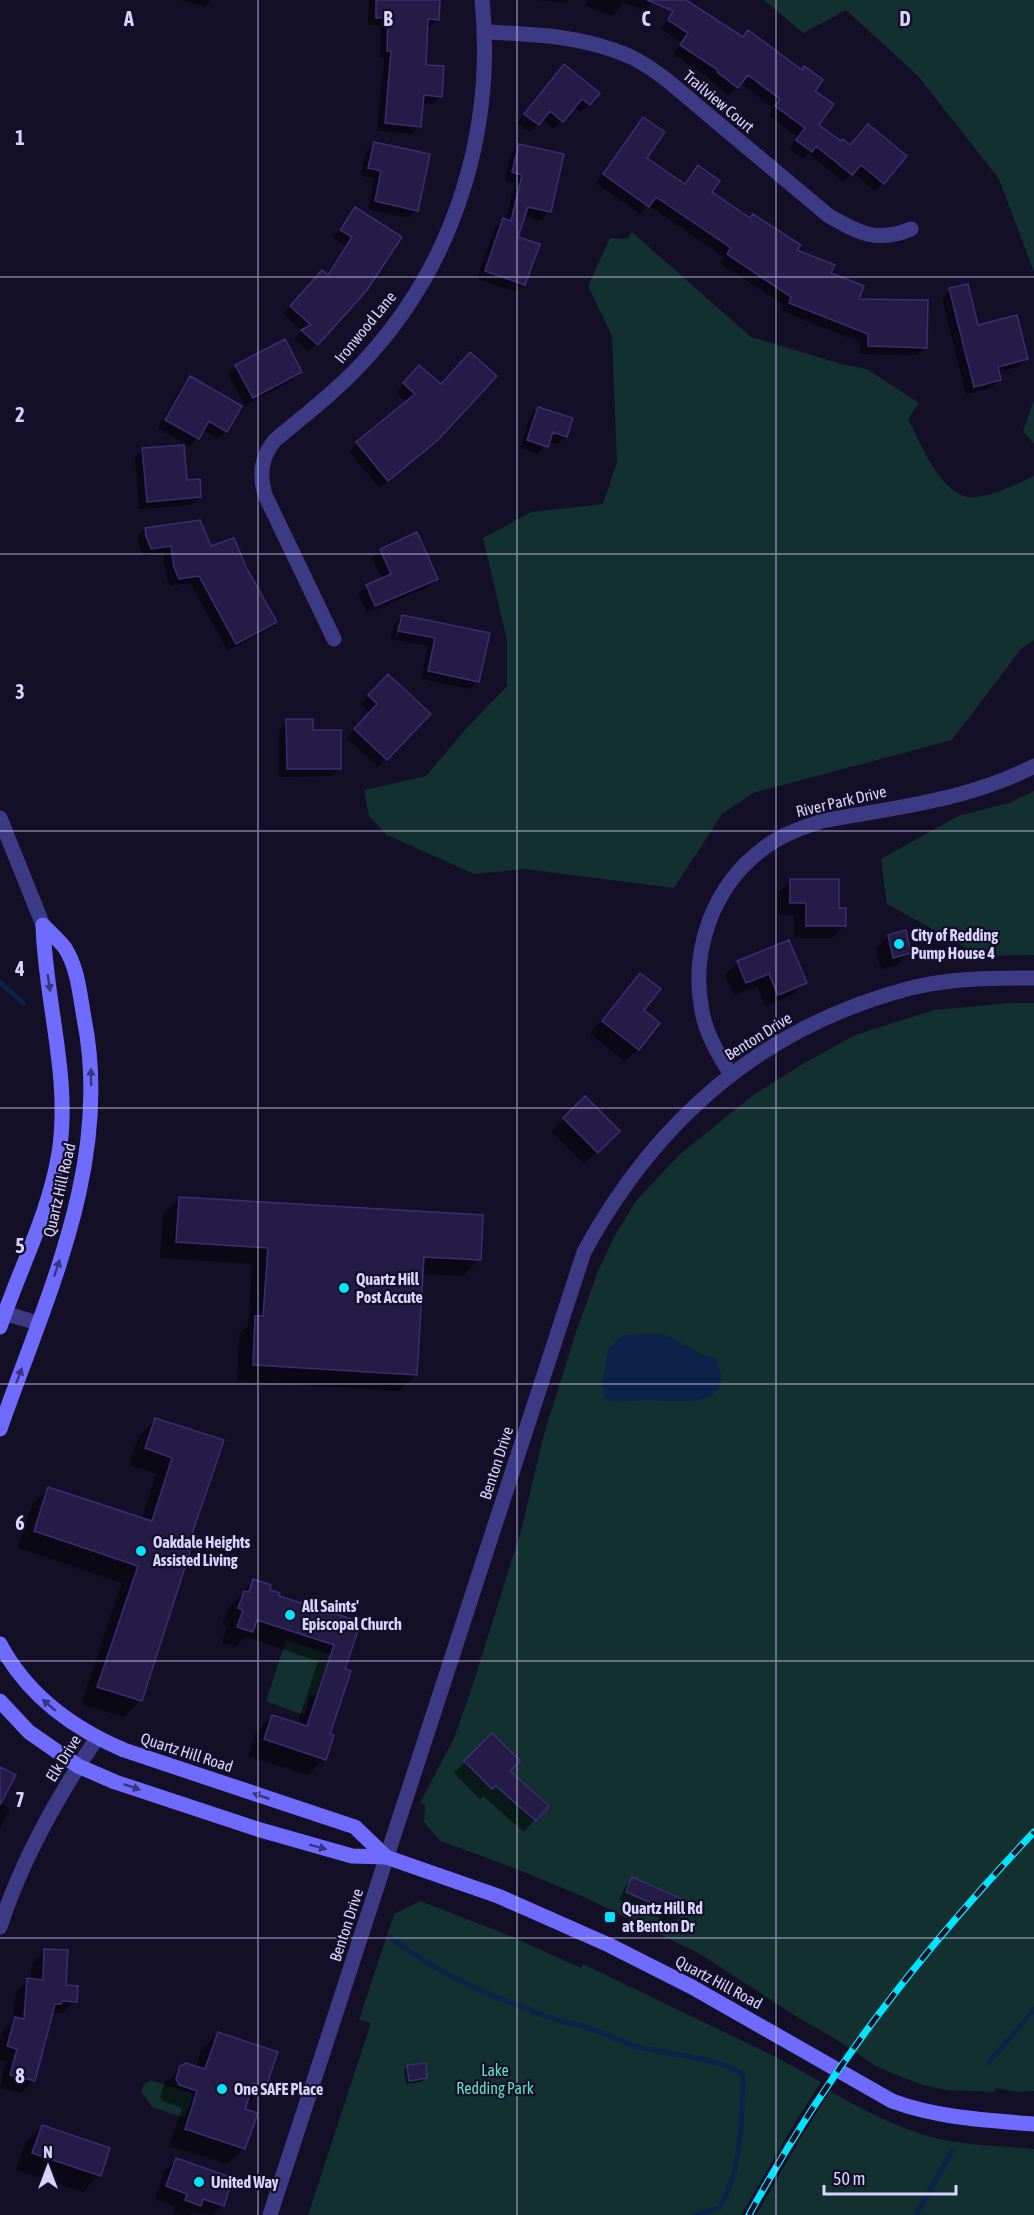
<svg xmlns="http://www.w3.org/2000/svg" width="1034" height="2215" font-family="'Asap Condensed',sans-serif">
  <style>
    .green { fill: #12302f }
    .water { fill: #0c2248 }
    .shadow { fill: #0007; fill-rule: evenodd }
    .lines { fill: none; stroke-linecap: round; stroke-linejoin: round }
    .stream { stroke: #0c2248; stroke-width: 5 }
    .building { fill: #241b47; stroke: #3b2d73; stroke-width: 1.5 }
    .minor { stroke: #3d3a85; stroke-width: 15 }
    .tertiary { stroke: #3d3a85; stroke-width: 15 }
    .secondary { stroke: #6f6bff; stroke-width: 15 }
    .rail-casing { stroke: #00e5ff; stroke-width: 7 }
    .rail { stroke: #130f26; stroke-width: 4.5; stroke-dasharray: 14; stroke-linecap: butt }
    .oneway { fill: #38347d }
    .grid { fill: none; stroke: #d9d4ff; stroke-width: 1.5; stroke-opacity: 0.55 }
    .poi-dot { fill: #00e5ff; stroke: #130f26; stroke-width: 2 }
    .labels { text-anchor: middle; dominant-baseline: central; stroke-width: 4.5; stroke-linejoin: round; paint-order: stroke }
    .street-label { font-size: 16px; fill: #d9d4ff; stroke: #130f26 }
    .poi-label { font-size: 16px; font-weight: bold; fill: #d9d4ff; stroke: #130f26; text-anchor: start }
    .park-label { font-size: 16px; fill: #5fe0c0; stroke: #130f26 }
    .grid-label { font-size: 20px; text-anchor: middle; font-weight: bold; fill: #d9d4ff; stroke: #130f26; stroke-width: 4.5; stroke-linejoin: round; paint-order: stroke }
  </style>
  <rect width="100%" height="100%" fill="#130f26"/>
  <!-- green -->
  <path class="green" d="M764 0H1034V272L999 179 918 76 846 10 803 33Z
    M632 232 751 337 845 365 867 369 919 403 908 419C921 443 943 503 978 497 997 494 1017 484 1034 476V640L1021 649 952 740 753 793 722 814 674 888 524 869 474 874 387 835 369 816 364 790 426 776 464 731 507 686V640L483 538 531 512 603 504 617 462 612 336 588 286 610 238 627 239Z
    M1034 400V444L1023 431Z
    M1034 791V955L981 956 887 904 881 859 958 816 1009 803Z
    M1011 1003H1034V2091L1018 2092 996 2088 994 2092 946 2090 923 2085 891 2073 874 2065 837 2040 794 2015 700 1954 582 1896 509 1866 440 1841 424 1822 425 1805 420 1803 454 1738 471 1690 521 1531 544 1434 576 1332 598 1271 615 1235 636 1201 679 1155 752 1096 801 1065 855 1035 934 1010Z
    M286 1640 334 1656 331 1664 327 1663 316 1696 310 1695 304 1715 266 1701Z
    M420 1901 508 1935 581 1968 583 1964 776 2057 821 2082 796 2121 741 2215H308L371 2023 359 2020 394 1914Z
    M151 2080 193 2094 185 2118 152 2107 141 2091 145 2083Z
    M830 2091C867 2112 908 2134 950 2141 978 2146 1006 2146 1034 2149V2215H756L796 2146Z"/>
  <!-- water -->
  <path class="water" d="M641 1334H663L704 1355 717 1358C718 1364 720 1370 721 1376 723 1411 665 1399 645 1400 631 1400 617 1405 604 1398L602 1382 609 1348 623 1335Z"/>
  <!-- shadow -->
  <path class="shadow" d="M181 0H211L204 7Z
    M369 0H438V19L430 27H426L425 66 440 96 432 104 422 103 420 126 412 134 377 131 384 58H380L381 26 368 25Z
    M538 0H568L565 3Z
    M587 0H655L645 11 622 2 620 8 612 16 585 6Z
    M682 0 813 92 816 126 883 183 875 191 853 173 843 182 808 153 803 159 789 149 798 137 768 115 773 108 740 83 729 95 710 81 711 79 673 54 681 42 661 29Z
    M556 74 598 93 581 112 574 107 554 129 542 119 530 132 517 123Z
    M643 119 645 158 683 184 698 167 710 193 795 251 856 300 926 347 917 355 860 354V342L782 311 784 305 720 263 724 257 648 205 640 214 596 183 635 127Z
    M374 144 416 210 408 218 368 209 374 178 361 176 366 152Z
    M519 146 549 212 541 220 524 216 516 237 524 284 516 292 477 279 495 228 503 220H506L515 183 505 180 511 154Z
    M355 209 400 238 309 352 294 339 302 331 283 314 314 280 326 275 345 246 333 238 347 217Z
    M950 290 977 327 1026 359 1018 367 997 372 999 380 991 388 966 394 942 298Z
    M236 366 301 372 292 380 245 406 228 374Z
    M411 375 428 448 379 488 349 451 407 402 396 392Z
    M190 378 226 431 218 439 203 430 190 447 158 428 182 386Z
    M538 408 566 436 558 444 548 441 538 454 520 448 530 417Z
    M143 449 185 482 200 497 191 505 139 509 135 458Z
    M145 529 210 548 245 568 276 622 267 630 228 651 190 583 170 586 166 575 163 553 143 556 137 537Z
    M416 534 436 578 428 587 367 613 358 594 367 586 382 579 372 558 381 550Z
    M402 616 488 634 478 681 470 689 421 679 428 646 391 639 394 625ZM398 624H401L398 638H395Z
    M388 676 429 714 378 767 347 738 370 713 361 704Z
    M287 721 311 731 340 768 331 776 279 777V729Z
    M791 880 844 926 832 938H794V915H778V893Z
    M888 936 909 953 897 965 881 969 876 949Z
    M738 962 805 983 792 995 765 1006 757 986 734 995 725 975Z
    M640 975 642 1011 638 1049 625 1061 590 1034Z
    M585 1098 618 1131 584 1164 551 1131Z
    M179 1198 479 1259 463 1276 422 1274 416 1374 399 1391 237 1381 239 1334 248 1326 252 1264 160 1258 163 1215Z
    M156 1419 222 1441 140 1700 124 1717 81 1704 122 1583 18 1548 32 1505 49 1488 142 1519 156 1474 129 1465 139 1436Z
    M254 1580 277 1597 359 1623 344 1670 324 1759 308 1775 248 1756 256 1733 272 1716 297 1725 318 1661 246 1637 235 1647 222 1643 227 1627 222 1625 228 1609Z
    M492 1735 508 1772 547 1806 524 1832 483 1796 480 1799 454 1773Z
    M0 1803 10 1809 0 1828Z
    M633 1879 687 1902 681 1916 673 1924 619 1900 625 1887Z
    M45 1950 64 1987 75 2001 63 2013H51L33 2081 21 2093 0 2088 5 2061 0 2060V2041L3 2031 13 2020 15 1993 28 1980H31L32 1963Z
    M218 2033 265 2086 248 2103 246 2102 243 2110 244 2148 227 2164 169 2146 182 2108 162 2101 160 2096 164 2084 181 2067H196L201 2050Z
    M408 2066 425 2078 422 2082 406 2084 404 2070Z
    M42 2127 108 2149 99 2175 83 2192 16 2170 25 2143Z
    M176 2160 223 2205 212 2215 193 2212 190 2215H181L173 2213 175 2207 155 2199 164 2172Z"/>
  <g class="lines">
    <!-- stream -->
    <path class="stream" d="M0 982 23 1003
      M390 1937C439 1976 498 1999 557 2020 567 2023 578 2024 588 2028 604 2033 619 2041 635 2046 671 2056 709 2055 741 2073L743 2076C742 2117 742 2173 719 2208L696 2215
      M989 2062 1034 2010
      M916 2215 952 2151"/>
  </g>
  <!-- building -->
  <path class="building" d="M376 0H440L439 20 428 19 426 65 444 66 442 97 424 95 421 127 385 123 391 51H387L388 18H376Z
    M647 0H686L743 37 748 30 802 70 804 66 823 80 815 91 834 104 819 125 841 141 843 139 850 145 868 124 907 156 884 184 861 165 852 175 816 146 812 152 796 140 805 128 775 106 780 99 748 75 738 88 717 72 718 70 680 45 688 33 668 20 673 11Z
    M564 64 600 93 590 105 582 99 563 122 550 111 539 125 524 114Z
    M643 117 665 132 647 158 685 184 698 165 720 181 712 192 750 218 753 214 801 245 797 250 835 265 831 273 864 286 859 299 928 300 927 348 868 346V334L789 303 791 297 727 254 731 248 656 197 649 207 603 174Z
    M374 142 430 154 418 211 375 201 381 171 368 168Z
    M519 144 564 154 551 212 528 207 518 237 540 244 525 285 485 271 503 218 511 221 522 175 512 172Z
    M355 207 402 237 367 290 318 345 301 330 311 325 290 306 322 270 328 275 352 237 340 230Z
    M968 284 978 325 1017 315 1028 359 998 367 1001 380 974 387 949 288Z
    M285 339 302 372 253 398 235 365Z
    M470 352 497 376 438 440 388 481 356 442 415 394 403 383 419 365 441 384Z
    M190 376 242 406 227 432 209 421 199 439 165 420Z
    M538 407 573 418 567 437 553 432 548 447 527 440Z
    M184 445 187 480 200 479 201 497 147 502 142 448Z
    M200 520 211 546 234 538 246 567 277 622 236 644 199 576 179 579 174 567 171 546 151 549 146 536 145 528Z
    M417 532 438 579 375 606 366 585 391 574 380 549Z
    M402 615 490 633 479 682 428 671 435 638 398 631Z
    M388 674 431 714 387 760 354 729 377 704 368 695Z
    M286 719H313V730H341V769H287Z
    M790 879H839V908H846V926H806V903H790Z
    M906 930 911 953 893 958 888 935Z
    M789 940 807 983 778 995 769 974 746 983 737 961Z
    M640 973 661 989 644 1010 660 1023 639 1050 602 1021Z
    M585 1096 620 1131 598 1153 563 1118Z
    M179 1197 483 1215 481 1260 424 1257 417 1375 253 1365 255 1316H263L268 1248 176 1242Z
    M155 1418 224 1440 192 1534 195 1536 142 1701 97 1687 138 1566 34 1531 48 1487 152 1521 172 1458 145 1448Z
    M253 1579 271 1585 270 1590 280 1593 279 1596 361 1622 345 1669 351 1671 330 1734 334 1735 326 1760 264 1739 272 1715 307 1726 334 1645 257 1620 253 1632 237 1627 243 1610 238 1608 244 1591 249 1592Z
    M492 1733 520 1761 510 1771 549 1806 536 1821 496 1786 492 1789 464 1761Z
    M0 1767 16 1775 0 1805Z
    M632 1877 689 1902 682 1916 626 1892Z
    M44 1949 68 1950 66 1985 78 1986 77 2002 62 2001 61 2004H55L35 2081 10 2075 17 2049 7 2046 15 2017 24 2019 27 1978 43 1980Z
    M218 2032 278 2052 266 2087 254 2083 245 2109 258 2113 245 2149 185 2129 197 2091 179 2085 176 2079 180 2066 186 2063 205 2069Z
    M426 2063 427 2078 409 2081 407 2065Z
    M42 2125 110 2148 101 2176 32 2153Z
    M176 2158 233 2178 224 2206 203 2199 201 2206 185 2200 187 2194 166 2186Z"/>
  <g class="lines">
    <!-- minor -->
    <path class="minor" d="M486 32C535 34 583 36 629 56 657 69 682 93 706 113 747 147 788 182 829 216 859 233 877 243 911 229
      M334 639 265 495C259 474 261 457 275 440 309 412 344 385 373 351 457 255 495 127 482 0
      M731 1074C718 1055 706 1034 702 1011 690 951 713 885 764 848 781 835 801 828 822 821 892 808 970 800 1034 766
      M0 1312 38 1323
      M0 1927C22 1859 57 1797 97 1738"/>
    <!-- tertiary -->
    <path class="tertiary" d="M0 818 43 925
      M270 2215 584 1252C656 1120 763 1026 911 988 951 978 993 978 1034 978"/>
    <!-- secondary -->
    <path class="secondary" d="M0 1327C19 1270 49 1214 59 1153 71 1077 45 1001 43 925
      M0 1429C46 1297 113 1162 84 1018 80 996 78 968 65 948 59 940 50 932 43 925
      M0 1644C27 1695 72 1728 124 1750L355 1827 386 1857
      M0 1701 29 1732 78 1766 115 1782 257 1829 352 1856 386 1857 498 1896 609 1945 692 1987 892 2101C938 2118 986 2120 1034 2124"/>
    <defs>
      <path id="rail" d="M749 2215C826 2073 923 1949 1034 1832"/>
    </defs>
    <!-- rail casing -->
    <use href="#rail" class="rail-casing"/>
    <!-- rail -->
    <use href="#rail" class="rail"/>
  </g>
  <!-- one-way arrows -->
  <defs><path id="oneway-solid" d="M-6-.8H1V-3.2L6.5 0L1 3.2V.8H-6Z" transform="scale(1.5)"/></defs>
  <g class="oneway">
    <use href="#oneway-solid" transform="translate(49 983) rotate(81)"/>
    <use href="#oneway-solid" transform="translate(91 1077) rotate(-91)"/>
    <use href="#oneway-solid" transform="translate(57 1268) rotate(-71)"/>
    <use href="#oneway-solid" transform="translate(19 1376) rotate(-70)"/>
    <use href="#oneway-solid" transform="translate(49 1705) rotate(-139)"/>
    <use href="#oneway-solid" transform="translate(132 1787) rotate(19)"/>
    <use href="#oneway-solid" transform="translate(261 1796) rotate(-161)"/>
    <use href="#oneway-solid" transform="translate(318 1847) rotate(15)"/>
  </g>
  <!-- grid -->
  <path class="grid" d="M258 0V2215M517 0V2215M776 0V2215M0 277H1034M0 554H1034M0 831H1034M0 1108H1034M0 1384H1034M0 1661H1034M0 1938H1034"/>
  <!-- markers -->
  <g class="poi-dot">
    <circle cx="899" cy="944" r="6"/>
    <circle cx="344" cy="1288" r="6"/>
    <circle cx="141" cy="1551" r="6"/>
    <circle cx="290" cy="1615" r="6"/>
    <rect x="604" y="1911" width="12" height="12" rx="3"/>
    <circle cx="222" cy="2089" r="6"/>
    <circle cx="199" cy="2182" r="6"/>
  </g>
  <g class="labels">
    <!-- street labels -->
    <g class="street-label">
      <text transform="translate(719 101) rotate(40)">Trailview Court</text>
      <text transform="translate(365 327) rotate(-51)">Ironwood Lane</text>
      <text transform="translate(841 801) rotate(-13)">River Park Drive</text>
      <text transform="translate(758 1036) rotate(-32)">Benton Drive</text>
      <text transform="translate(59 1190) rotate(-77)">Quartz Hill Road</text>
      <text transform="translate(496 1463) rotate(-72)">Benton Drive</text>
      <text transform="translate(187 1752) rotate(18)">Quartz Hill Road</text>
      <text transform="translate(63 1758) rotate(-58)">Elk Drive</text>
      <text transform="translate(346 1925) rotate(-72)">Benton Drive</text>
      <text transform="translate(719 1982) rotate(28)">Quartz Hill Road</text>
    </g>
    <!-- poi labels -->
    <g class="poi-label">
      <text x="911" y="935">City of Redding<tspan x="911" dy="18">Pump House 4</tspan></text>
      <text x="356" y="1279">Quartz Hill<tspan x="356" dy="18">Post Accute</tspan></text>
      <text x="153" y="1542">Oakdale Heights<tspan x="153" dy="18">Assisted Living</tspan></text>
      <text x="302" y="1606">All Saints'<tspan x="302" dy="18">Episcopal Church</tspan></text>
      <text x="622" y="1908">Quartz Hill Rd<tspan x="622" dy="18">at Benton Dr</tspan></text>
      <text x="234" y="2089">One SAFE Place</text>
      <text x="211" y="2182">United Way</text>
    </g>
    <!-- park labels -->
    <g class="park-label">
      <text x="495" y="2070">Lake<tspan x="495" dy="18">Redding Park</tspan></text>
    </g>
  </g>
  <g class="grid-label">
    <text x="129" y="26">A</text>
    <text x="388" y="26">B</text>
    <text x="646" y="26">C</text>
    <text x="905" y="26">D</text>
    <text x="20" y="145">1</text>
    <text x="20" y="422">2</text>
    <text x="20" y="699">3</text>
    <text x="20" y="976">4</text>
    <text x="20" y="1253">5</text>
    <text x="20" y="1530">6</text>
    <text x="20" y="1807">7</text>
    <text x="20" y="2083">8</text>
  </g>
  <!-- north arrow -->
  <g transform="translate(48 2167)" stroke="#130f26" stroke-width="4.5" paint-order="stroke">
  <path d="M0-4.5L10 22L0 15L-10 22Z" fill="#d9d4ff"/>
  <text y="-9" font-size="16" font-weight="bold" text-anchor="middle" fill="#d9d4ff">N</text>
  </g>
  <!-- scale -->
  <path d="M824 2185v9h132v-9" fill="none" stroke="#d9d4ff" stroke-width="3"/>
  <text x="833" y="2185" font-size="18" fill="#d9d4ff" stroke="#130f26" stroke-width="4.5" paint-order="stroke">50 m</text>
</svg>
